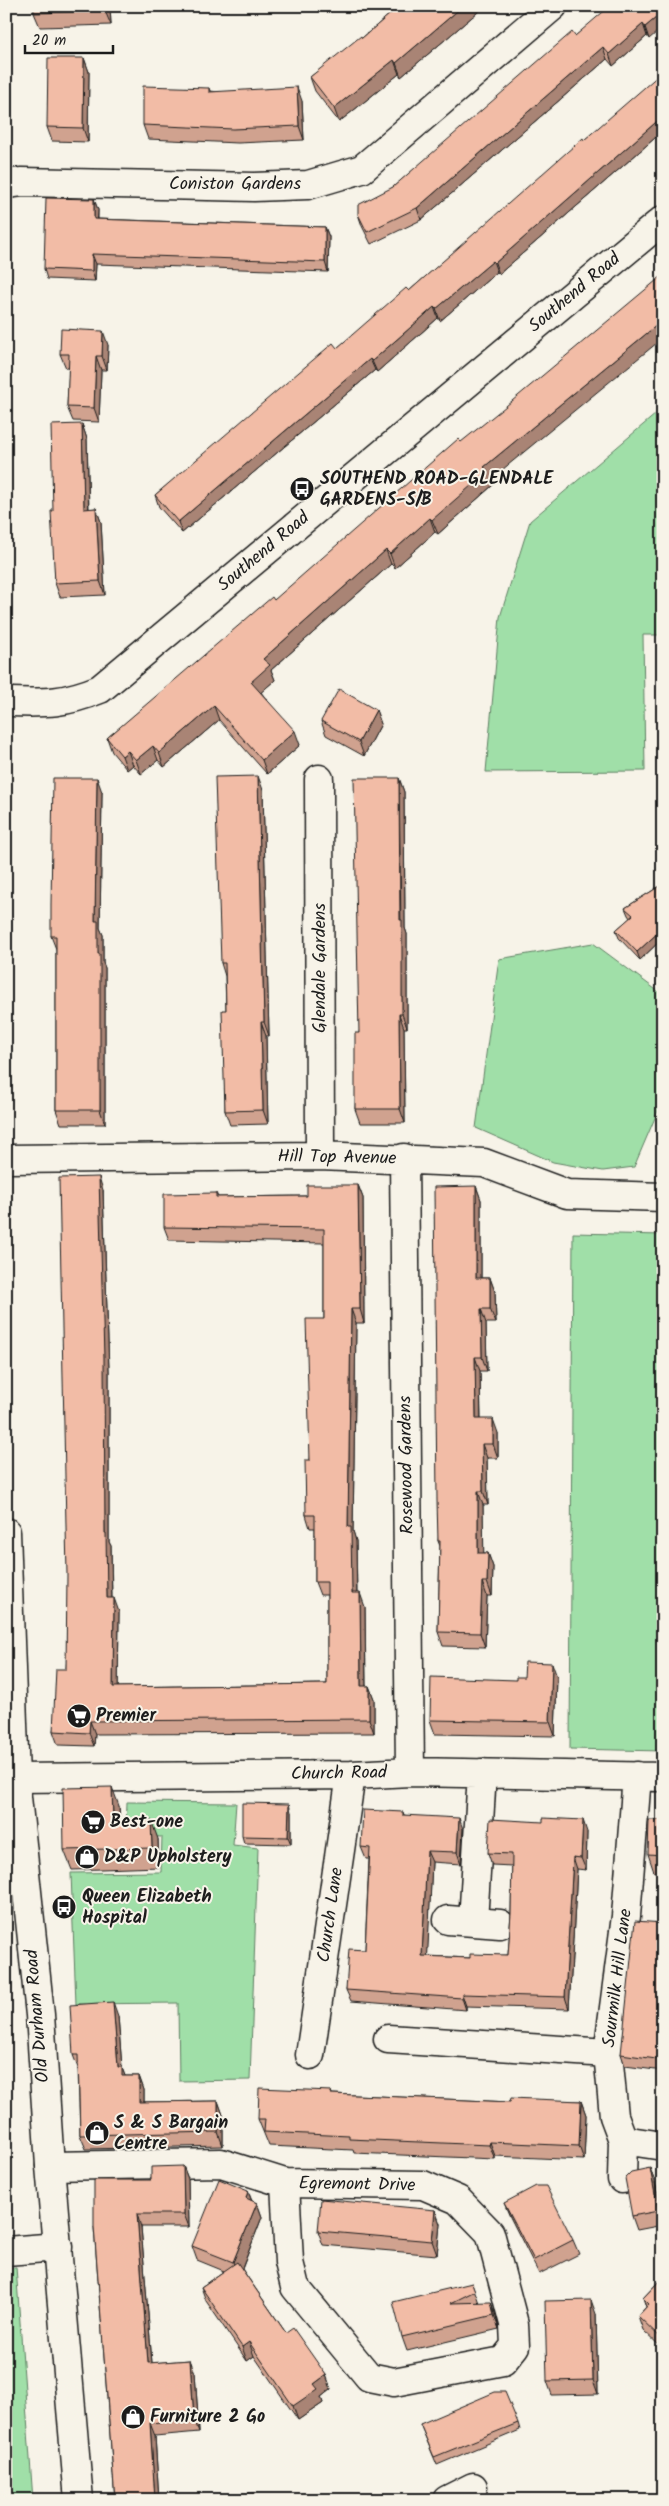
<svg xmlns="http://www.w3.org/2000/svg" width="669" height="2506" font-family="Kalam,sans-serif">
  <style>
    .green { fill: #a0dfa8; stroke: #5e7e62 }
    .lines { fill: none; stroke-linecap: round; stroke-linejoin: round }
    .minor-casing { stroke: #1c1c1c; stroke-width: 31 }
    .tertiary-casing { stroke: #1c1c1c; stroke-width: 31 }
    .secondary-casing { stroke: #1c1c1c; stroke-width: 31 }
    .minor { stroke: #f7f3e8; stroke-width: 28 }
    .tertiary { stroke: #f7f3e8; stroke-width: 28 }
    .secondary { stroke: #f7f3e8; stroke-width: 28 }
    .wall { fill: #d0a28f; stroke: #1c1c1c }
    .shaded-wall { fill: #a98474; stroke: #1c1c1c }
    .building { fill: #f2bca6; stroke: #1c1c1c }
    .labels { text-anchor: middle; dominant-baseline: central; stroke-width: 4; stroke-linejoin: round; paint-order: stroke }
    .street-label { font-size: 18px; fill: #1c1c1c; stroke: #f7f3e8 }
    .poi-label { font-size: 18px; font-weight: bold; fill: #1c1c1c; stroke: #f7f3e8; text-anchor: start }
  </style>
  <rect width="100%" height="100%" fill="#f7f3e8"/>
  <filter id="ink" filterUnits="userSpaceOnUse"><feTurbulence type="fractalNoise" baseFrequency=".02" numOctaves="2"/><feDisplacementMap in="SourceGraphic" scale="10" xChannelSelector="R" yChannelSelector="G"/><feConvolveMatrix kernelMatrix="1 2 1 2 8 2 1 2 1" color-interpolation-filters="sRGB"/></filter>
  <g filter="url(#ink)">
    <!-- green -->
    <path class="green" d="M663 408V635H643L645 771 486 772 500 617 530 521Z
      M593 943 663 995V1099L634 1167 603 1171 553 1162 476 1128 499 959Z
      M573 1233 663 1235V1751L570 1749Z
      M127 1802 236 1803 233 1845 258 1848 250 2080 179 2081 178 2003 76 2004 71 1873 161 1872 162 1837 126 1836Z
      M16 2267 33 2500H6V2268Z"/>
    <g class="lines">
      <defs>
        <path id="minor" d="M6 184 22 182 254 187 308 185 362 169 553 6
          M319 779 320 1156
          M404 1158 410 1772
          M6 1159 320 1156 484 1163 567 1194 663 1197
          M15 1778 351 1775 410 1772 663 1777
          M448 1920 500 1924
          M473 1922 482 1773
          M388 2039 608 2053
          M310 2055 351 1775
          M623 2140 663 2146
          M50 2166 221 2163 285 2183 423 2185 458 2200 490 2233 514 2324 515 2346 503 2361 394 2382 369 2377 295 2287 289 2262 285 2183
          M622 2179 623 2140 614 2116 608 2053 626 1916 637 1776
          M6 2251 58 2247
          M447 2500 473 2487"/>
        <path id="tertiary" d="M6 702C46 703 63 704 100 689L663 220"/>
        <path id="secondary" d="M6 1532 15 1778 40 2015 50 2166 79 2500"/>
      </defs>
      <!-- minor casing -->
      <use href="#minor" class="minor-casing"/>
      <!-- tertiary casing -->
      <use href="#tertiary" class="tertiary-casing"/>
      <!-- secondary casing -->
      <use href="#secondary" class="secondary-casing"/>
      <!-- minor -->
      <use href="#minor" class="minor"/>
      <!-- tertiary -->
      <use href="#tertiary" class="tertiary"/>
      <!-- secondary -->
      <use href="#secondary" class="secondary"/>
    </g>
    <!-- wall -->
    <path class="wall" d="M34 6H110L111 25 40 27 34 13Z
      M404 6H485L401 77 399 74 339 122 315 91 310 77 362 38 397 8 398 11Z
      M663 6 649 39 647 36 613 66 607 59 421 220 371 244 362 226 358 214 393 187 575 36 614 7Z
      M84 58 89 72 88 142 52 141 47 127Z
      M663 78V131L499 274 497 272 440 321 438 318 377 372 375 370 182 533 159 507 155 495 337 348 409 291 584 140Z
      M209 88 210 91 302 101 304 140 238 143 148 139 143 125Z
      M94 199 98 210V219L325 227 329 237 328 272 96 264 95 281 47 279 44 269Z
      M108 345 107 370H101L99 422 73 421 67 407 69 368H66L60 354Z
      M82 424 87 439 89 509 96 508 101 522 105 595 60 597 55 583 53 511Z
      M491 479 493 485 438 534 435 532 395 568 391 564 271 670 275 680 261 692 300 745 267 774 219 720 164 767 158 760 141 774 133 765 127 770 112 752 107 738 274 600Z
      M376 710 381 724 364 756 326 735 321 721Z
      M399 778 404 792 405 928 407 934V1028H404L405 1123H360L355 1109 359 1033Z
      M263 790 269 1036H266L268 1124 230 1125 225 1111 226 1010 225 976 221 963Z
      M102 792 100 928 103 935V963L105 968V1124H61L56 1110V949L51 936Z
      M663 884V938L640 960 619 938 616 930 630 918 628 915 625 908Z
      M358 1185 363 1198 364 1323H356L353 1531 356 1541 357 1593 365 1607 366 1686H369L374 1699V1733L95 1734 94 1746 58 1745 53 1731 66 1669 103 1190 109 1371V1542L111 1546 112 1598 119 1612 118 1687 327 1684V1595H320L315 1582V1528H310L306 1515 310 1460 324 1319V1243L169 1240 164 1227 216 1193 218 1197 307 1196Z
      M476 1186 481 1200V1278H490L495 1292 496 1323H486L487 1371H480L481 1419 498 1433V1458H487L488 1505H483V1553H488L493 1567 492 1596H487L485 1647 443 1646 438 1632 440 1546 438 1541Z
      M557 1677 555 1736 435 1734 430 1720 516 1680Z
      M119 1806 120 1820 158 1839 159 1867 72 1870 64 1850Z
      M291 1812V1844L244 1843 242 1836Z
      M403 1812 404 1815 463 1829 461 1864 432 1862 427 1956 470 1958 508 1955 511 1913 512 1866 492 1865 488 1853 587 1832 586 1870 577 1869 569 2009 466 2006V2010L351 2001 346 1990 365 1950 369 1859H366L361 1847Z
      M663 1820V1872H654L648 1854Z
      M663 1923V2071L625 2066 621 2054Z
      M118 2016 122 2068 125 2076H139L144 2090V2102L218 2101 223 2115V2146L86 2149 80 2135 78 2068 73 2055Z
      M331 2091 332 2094 510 2102 581 2101 586 2115 584 2160 495 2156V2159L354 2153 353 2150 269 2146 258 2119Z
      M183 2166 188 2179 189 2227H141L152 2363 190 2360 195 2373 199 2432 155 2436 159 2500H115L94 2227Z
      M655 2182 663 2225 637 2230 632 2216Z
      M248 2191 252 2201 257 2203 262 2217 242 2269 286 2333 326 2375 331 2389 321 2397 323 2403 298 2420 254 2356 247 2361 206 2301 201 2287 224 2271 197 2260 192 2246Z
      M504 2203 573 2240 579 2254 539 2274 510 2217Z
      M435 2210 440 2224 437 2255 323 2245 318 2231Z
      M663 2277V2349L643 2330 638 2316 646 2307 643 2298Z
      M472 2283 479 2303 496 2316 499 2329 407 2351 402 2337Z
      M596 2314 598 2394 552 2395 547 2381Z
      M518 2423 520 2430 437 2465 420 2424Z"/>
    <!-- shaded-wall -->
    <path class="shaded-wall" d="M105 6H110L111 25 105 11Z
      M463 6H485L401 77 396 63Z
      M663 12V27L649 39 645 27Z
      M643 24 647 36 613 66 609 54Z
      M603 47 607 59 421 220 417 208Z
      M84 58 89 72 88 142 83 128Z
      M394 60 399 74 339 122 334 108Z
      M297 87 302 101 304 140 299 126Z
      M663 116V131L499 274 495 263Z
      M94 199 98 210 97 229 94 219Z
      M325 227 329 237 328 272 325 262Z
      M92 254 96 264 95 281 92 271Z
      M493 261 497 272 440 321 436 309Z
      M434 307 438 318 377 372 372 361Z
      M663 320V338L491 479 493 485 438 534 432 520 484 467Z
      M103 331 108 345 107 370 102 356Z
      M96 356 101 370 99 422 94 408Z
      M370 359 375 370 182 533 178 522Z
      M82 424 87 439 89 523 84 509Z
      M96 508 101 522 105 595 100 581Z
      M430 518 435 532 395 568 390 554Z
      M386 550 391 564 271 670 275 680 257 696 251 682 263 659Z
      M214 706 219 720 164 767 159 753Z
      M376 710 381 724 364 756 359 742Z
      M295 731 300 745 267 774 262 760Z
      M153 746 158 760 141 774 136 760Z
      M128 751 133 765 127 770 122 756Z
      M258 776 263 790 269 1036 264 1022Z
      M97 778 102 792 100 928 103 935V963L105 968V1124L100 1110 98 954 95 921Z
      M399 778 404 792 405 928 407 934V1028L402 1014Z
      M663 928V938L640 960 637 952Z
      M399 1014 404 1028 405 1123 400 1109Z
      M261 1022 266 1036 268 1124 263 1110Z
      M99 1177 103 1190 109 1371V1542L111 1546 112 1611 107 1598 105 1533Z
      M358 1185 363 1198 364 1323 360 1309Z
      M476 1186 481 1200V1292L476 1278Z
      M490 1278 495 1292 496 1323 490 1309Z
      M351 1309 356 1323 353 1531 356 1541 357 1607 352 1593 348 1527Z
      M481 1309 486 1323 487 1371 482 1357Z
      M475 1357 480 1371 481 1433 476 1419Z
      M493 1419 498 1433V1458L493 1444Z
      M482 1444 487 1458 488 1505 483 1491Z
      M478 1491 483 1505 484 1567 478 1553Z
      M488 1553 493 1567 492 1596 487 1582Z
      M482 1582 487 1596 485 1647 480 1633Z
      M360 1593 365 1607 366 1699 361 1686Z
      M114 1598 119 1612 118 1700 113 1687Z
      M552 1663 557 1677 555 1736 550 1722Z
      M369 1686 374 1699V1733L369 1719Z
      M90 1721 95 1734 94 1746 89 1733Z
      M112 1787 119 1806 121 1840 113 1821Z
      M289 1804 291 1812V1844L288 1837Z
      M459 1818 463 1829 461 1864 457 1852Z
      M151 1820 158 1839 159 1867 152 1848Z
      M583 1820 587 1832 586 1870 581 1858Z
      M427 1851 432 1862 427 1968 422 1956Z
      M573 1857 577 1869 569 2009 565 1997Z
      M462 1994 466 2006V2010L462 1998Z
      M113 2002 118 2016 122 2068 127 2081V2090L118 2067Z
      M139 2076 144 2090V2116L139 2102Z
      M218 2101 223 2115V2146L218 2132Z
      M581 2101 586 2115 584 2160 579 2146Z
      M490 2142 495 2156V2159L489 2145Z
      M183 2166 188 2179 189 2227 184 2214Z
      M650 2168 655 2182 663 2225 658 2211Z
      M248 2191 253 2205 246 2198Z
      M257 2203 262 2217 239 2276 233 2262Z
      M435 2210 440 2224 437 2255 432 2241Z
      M137 2214 141 2227 153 2376 148 2363Z
      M591 2300 596 2314 598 2394 593 2380Z
      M491 2302 496 2316 499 2329 494 2315Z
      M249 2342 254 2356 247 2361 242 2347Z
      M190 2360 195 2373 199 2432 194 2419Z
      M326 2375 331 2389 321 2397 323 2403 298 2420 293 2406 314 2384Z
      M150 2423 155 2436 159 2500H155Z"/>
    <!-- building -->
    <path class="building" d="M34 6H105V11L34 13Z
      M404 6H463L396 63 394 60 334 108 310 77 361 36 362 38 397 8V12Z
      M610 6H663V12L645 27 643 24 609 54 603 47 417 208 367 232 358 214V205L393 187 572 32 575 36Z
      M48 58H84L83 128 47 127Z
      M660 74 663 78V116L495 263 493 261 436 309 434 307 372 361 370 359 178 522 155 495 333 343 337 348 406 288 409 291 583 138 584 140Z
      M143 86 209 88V92L297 87 299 126 233 129 143 125Z
      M46 198 94 199V219L325 227V262L92 254V271L44 269Z
      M663 275V320L484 467 488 471 432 520 430 518 390 554 386 550 263 659 270 665 251 682 295 731 262 760 214 706 159 753 153 746 136 760 128 751 122 756 107 738 272 597 274 600 458 439 461 442 506 406Z
      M61 329 103 331 102 356H96L94 408 67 407 69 354H60Z
      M82 424 84 509 96 508 100 581 55 583 51 511H53L51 425Z
      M339 689 376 710 359 742 321 721Z
      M258 776 264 1022H261L263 1110 225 1111 222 1010H226L225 963H221L215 777Z
      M53 778H97L95 921H98V954H100V1110H56V936H51V904Z
      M354 778H399L400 920H402V1014H399L400 1109H355V1033H359Z
      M663 884V928L637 952 616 930 633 915 625 908Z
      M99 1177 104 1358 105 1533H106L107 1598H114L113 1687 327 1684V1582H315V1515H306L305 1460H310L306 1319H324V1229L164 1227V1194L216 1193V1197L307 1196V1185H358L360 1309H351L348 1527H351L352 1593H360L361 1686H369V1719L90 1721 89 1733 53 1731 56 1669H66L67 1575 59 1178Z
      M476 1186V1278H490V1309H481L482 1357H475L476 1419H493V1444H482L483 1491H478V1553H488L487 1582H482L480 1633 438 1632 440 1541H438L437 1500 434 1187Z
      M525 1662 552 1663 550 1722 430 1720 431 1677 516 1680V1677H524Z
      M112 1787 113 1821 151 1820 152 1848 64 1850 63 1788Z
      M242 1803 289 1804 288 1837 242 1836Z
      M363 1810 403 1812V1815L459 1818 457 1852 427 1851 422 1956 470 1958V1954L508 1955 511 1913 512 1854 488 1853 490 1819 543 1822V1818L583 1820 581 1858 573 1857 565 1997 462 1994V1998L346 1990 349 1949 365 1950 370 1848 361 1847Z
      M649 1820H663V1855L648 1854Z
      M635 1921 663 1923V2060L621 2054Z
      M113 2002 118 2067H122V2076H139V2102L218 2101V2132L80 2135 78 2055H73L70 2005Z
      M259 2088 331 2091V2094L379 2096 510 2102 511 2098 581 2101 579 2146 490 2142 489 2145 349 2139V2136L264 2132 265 2119H258Z
      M183 2166 184 2214H137L148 2363 190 2360 194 2419 150 2423 155 2500H115L94 2227V2180H151V2167Z
      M650 2168 658 2211 632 2216 625 2178 631 2172Z
      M219 2179 248 2191 246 2198 257 2203 233 2262 192 2246Z
      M536 2186H546L573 2240 534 2260 504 2203Z
      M321 2199 435 2210 432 2241 318 2231Z
      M237 2262 286 2333 293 2328 326 2375 314 2384 318 2389 293 2406 249 2342 242 2347 201 2287Z
      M663 2277V2340L638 2316 649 2304 643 2298Z
      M472 2283 475 2291 451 2303 491 2302 494 2315 402 2337 393 2302Z
      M591 2300 593 2380 547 2381 545 2301Z
      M495 2392H505L518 2423 434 2457 420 2424Z
      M254 2493V2500H217V2496Z"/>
  </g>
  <!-- icons -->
  <defs>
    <symbol id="bus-disc" viewBox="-11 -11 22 22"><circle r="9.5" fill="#1c1c1c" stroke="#f7f3e8"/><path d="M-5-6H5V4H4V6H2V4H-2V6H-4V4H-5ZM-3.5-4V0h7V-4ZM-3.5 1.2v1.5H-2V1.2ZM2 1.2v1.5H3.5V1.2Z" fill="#fff"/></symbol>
    <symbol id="supermarket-disc" viewBox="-11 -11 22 22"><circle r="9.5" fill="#1c1c1c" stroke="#f7f3e8"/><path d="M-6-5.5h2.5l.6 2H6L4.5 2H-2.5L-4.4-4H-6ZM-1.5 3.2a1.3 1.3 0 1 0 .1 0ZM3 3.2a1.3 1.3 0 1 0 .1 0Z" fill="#fff"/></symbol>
    <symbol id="shop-disc" viewBox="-11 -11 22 22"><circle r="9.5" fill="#1c1c1c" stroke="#f7f3e8"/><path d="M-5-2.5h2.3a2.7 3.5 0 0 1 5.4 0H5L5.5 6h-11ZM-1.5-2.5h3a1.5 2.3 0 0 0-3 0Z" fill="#fff"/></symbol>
  </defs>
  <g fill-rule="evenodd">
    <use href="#bus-disc" x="288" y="475" width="28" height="28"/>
    <use href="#supermarket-disc" x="65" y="1702" width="28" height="28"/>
    <use href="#supermarket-disc" x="79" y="1808" width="28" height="28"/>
    <use href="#shop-disc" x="73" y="1843" width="28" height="28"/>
    <use href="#bus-disc" x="50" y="1893" width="28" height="28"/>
    <use href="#shop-disc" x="83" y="2119" width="28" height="28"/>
    <use href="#shop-disc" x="119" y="2403" width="28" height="28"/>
  </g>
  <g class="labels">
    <!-- street labels -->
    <g class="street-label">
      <text x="235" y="184">Coniston Gardens</text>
      <text transform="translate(575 293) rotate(-40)">Southend Road</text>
      <text transform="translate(264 552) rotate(-40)">Southend Road</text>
      <text transform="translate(320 968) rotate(-90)">Glendale Gardens</text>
      <text transform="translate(337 1158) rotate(1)">Hill Top Avenue</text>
      <text transform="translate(407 1465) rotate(-91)">Rosewood Gardens</text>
      <text transform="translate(339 1774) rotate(-1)">Church Road</text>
      <text transform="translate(331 1915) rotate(-82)">Church Lane</text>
      <text transform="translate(618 1978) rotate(-83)">Sourmilk Hill Lane</text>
      <text transform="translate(38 2016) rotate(-95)">Old Durham Road</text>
      <text transform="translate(357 2185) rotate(1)">Egremont Drive</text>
    </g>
    <!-- poi labels -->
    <g class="poi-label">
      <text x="320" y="479">SOUTHEND ROAD-GLENDALE<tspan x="320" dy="21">GARDENS-S/B</tspan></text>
      <text x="96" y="1716">Premier</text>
      <text x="110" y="1822">Best-one</text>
      <text x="104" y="1857">D&amp;P Upholstery</text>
      <text x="82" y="1897">Queen Elizabeth<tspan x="82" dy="21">Hospital</tspan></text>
      <text x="114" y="2123">S &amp; S Bargain<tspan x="114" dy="21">Centre</tspan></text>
      <text x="150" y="2417">Furniture 2 Go</text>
    </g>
  </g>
  <!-- margin -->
  <rect width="669" height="2506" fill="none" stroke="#f7f3e8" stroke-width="25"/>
  <rect x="12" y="12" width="644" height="2481" fill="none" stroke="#1c1c1c" stroke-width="2" filter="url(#ink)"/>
  <!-- scale -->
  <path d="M25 45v8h88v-8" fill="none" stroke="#1c1c1c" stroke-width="2.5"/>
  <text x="32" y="45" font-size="15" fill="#1c1c1c" stroke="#f7f3e8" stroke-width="4" paint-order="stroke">20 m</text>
</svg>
